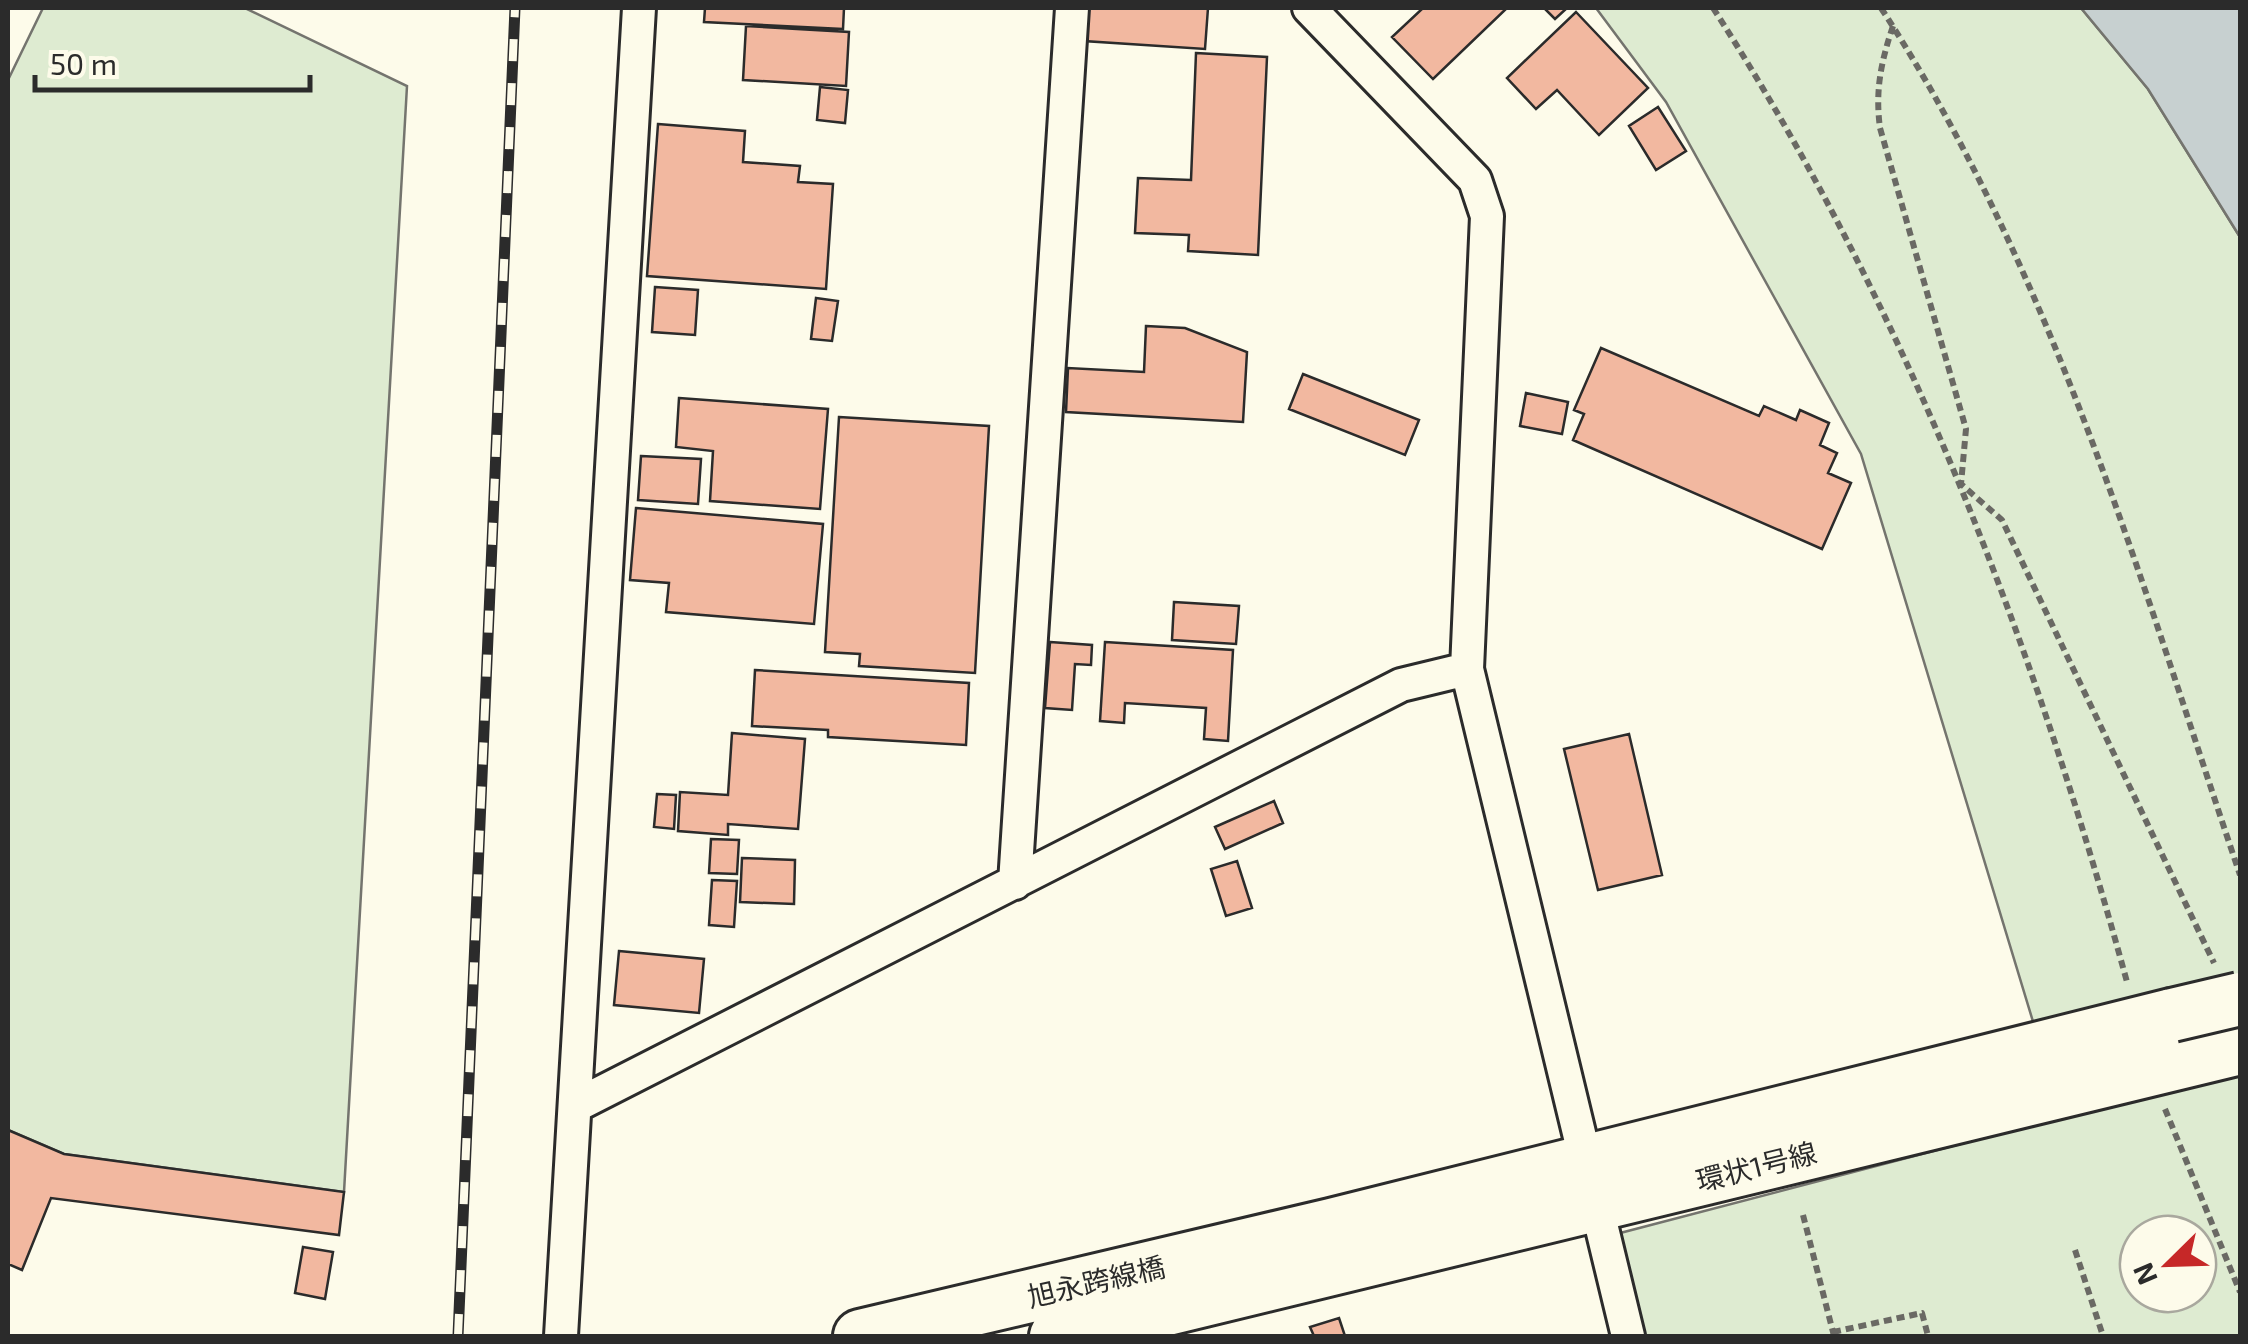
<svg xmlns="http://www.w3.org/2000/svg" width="2248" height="1344" font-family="'Exo 2','Noto Sans JP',sans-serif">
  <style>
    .green { fill: #deebd1; stroke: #74746e; stroke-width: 2.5; fill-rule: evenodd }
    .water { fill: #c7d0d0; stroke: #74746e; stroke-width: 2.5 }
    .building { fill: #f2b8a0; stroke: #2b2b2b; stroke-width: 2.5 }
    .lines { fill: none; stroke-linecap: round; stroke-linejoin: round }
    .street-casing { stroke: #2b2b2b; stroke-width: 38 }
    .primary-casing { stroke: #2b2b2b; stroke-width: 58 }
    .path { stroke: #6a6964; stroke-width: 6; stroke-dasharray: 8 5; stroke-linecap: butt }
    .street { stroke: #fdfbea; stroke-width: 32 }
    .primary { stroke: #fdfbea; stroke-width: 52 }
    .rail-casing { stroke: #2b2b2b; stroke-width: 11 }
    .rail { stroke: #fdfbea; stroke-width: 8; stroke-dasharray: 22; stroke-linecap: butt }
    .primary-bridge-casing { stroke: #2b2b2b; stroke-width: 58; stroke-linecap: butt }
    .primary-bridge { stroke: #fdfbea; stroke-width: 52 }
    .labels { text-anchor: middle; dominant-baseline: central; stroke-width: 8; stroke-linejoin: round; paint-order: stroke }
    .street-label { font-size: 28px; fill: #2b2b2b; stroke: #fdfbea }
  </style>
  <rect width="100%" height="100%" fill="#fdfbea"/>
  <!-- green -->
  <path class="green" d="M43 8H245L407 86 344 1192 64 1154 8 1130V80Z
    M1596 8H2081L2148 89 2240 237V1000L2041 1048 1861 454 1666 102Z
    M2240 1048V1336H1628L1605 1237 2060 1118ZM2138 1234H2198V1294H2138Z"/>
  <!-- water -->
  <path class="water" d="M2081 8H2240V237L2148 89Z"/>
  <!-- building -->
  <path class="building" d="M705 8H844L843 29 704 22Z
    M1087 8H1208L1205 49 1084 41Z
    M1423 8H1507L1433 79 1392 37Z
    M1544 8H1567L1555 19Z
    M1576 12 1648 88 1599 135 1557 90 1536 109 1507 78Z
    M746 26 849 32 846 86 743 80Z
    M1196 53 1267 57 1258 255 1188 251 1189 235 1135 233 1138 178 1191 180Z
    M820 87 848 90 845 123 817 120Z
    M1658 107 1686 151 1656 170 1629 126Z
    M658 124 745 131 743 162 800 166 798 182 833 184 826 289 647 276Z
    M655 287 698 290 695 335 652 332Z
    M816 298 838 301 832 341 811 339Z
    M1146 326 1185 328 1247 352 1243 422 1066 412 1068 368 1144 372Z
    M1601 348 1759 416 1764 406 1796 420 1800 410 1829 423 1820 445 1837 453 1828 473 1851 483 1822 549 1573 440 1584 414 1574 410Z
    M1303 374 1419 420 1405 455 1289 409Z
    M1526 393 1568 402 1562 434 1520 426Z
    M679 398 828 409 820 509 710 501 713 451 676 447Z
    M839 417 989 426 975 673 859 666 860 654 825 652Z
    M641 456 701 459 698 504 638 500Z
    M636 508 823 524 814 624 666 612 669 583 630 580Z
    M1174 602 1239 606 1236 644 1172 640Z
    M1050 642 1092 645 1091 665 1075 664 1072 710 1045 708Z
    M1105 642 1233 650 1228 741 1204 739 1206 708 1125 703 1124 723 1100 721Z
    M755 670 969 683 966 745 828 737V730L752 726Z
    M732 733 805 739 798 829 728 824V835L678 831 680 792 728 795Z
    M1629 734 1662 875 1598 890 1564 749Z
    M657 794 676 795 674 829 654 827Z
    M1274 801 1283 823 1225 849 1215 827Z
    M711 839 739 840 737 874 709 873Z
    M742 858 795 860 794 904 740 902Z
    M1237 861 1252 908 1226 916 1211 869Z
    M712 880 737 881 734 927 709 925Z
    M619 951 704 959 699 1013 614 1005Z
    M8 1130 64 1154 344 1192 339 1235 51 1198 22 1270 8 1264Z
    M303 1247 333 1252 325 1299 295 1293Z
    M1339 1318 1345 1336H1314L1310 1327Z"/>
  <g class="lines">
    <defs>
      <path id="street" d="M1309 8 1475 180 1487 216 1467 669 1628 1336
        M1015 883 1072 8
        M575 1106 1401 685 1467 669
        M561 1336 639 8"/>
      <path id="primary" d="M860 1336 1331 1225 2172 1015
        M1056 1336 2240 1048"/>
    </defs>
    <!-- street casing -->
    <use href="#street" class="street-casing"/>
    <!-- primary casing -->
    <use href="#primary" class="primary-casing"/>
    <!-- path -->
    <path class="path" d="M1713 8C1905 305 2034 642 2127 982
      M1881 8C2053 272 2140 579 2240 875
      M1893 26C1881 62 1875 90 1880 128L1966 429 1961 484 2002 520 2214 963
      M2165 1109 2240 1292
      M1803 1215 1834 1336
      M2075 1250 2103 1336
      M1833 1332 1922 1313 1928 1336"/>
    <!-- street -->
    <use href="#street" class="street"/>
    <!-- primary -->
    <use href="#primary" class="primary"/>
    <defs>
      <path id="rail" d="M458 1336 515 8"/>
    </defs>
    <!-- rail casing -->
    <use href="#rail" class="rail-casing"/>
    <!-- rail -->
    <use href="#rail" class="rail"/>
    <defs>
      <path id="primary-bridge" d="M2172 1015 2240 999"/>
    </defs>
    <!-- primary-bridge casing -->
    <use href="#primary-bridge" class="primary-bridge-casing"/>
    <!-- primary-bridge -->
    <use href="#primary-bridge" class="primary-bridge"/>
  </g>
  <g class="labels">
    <!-- street labels -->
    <g class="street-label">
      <text transform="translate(1756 1166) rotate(-14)">環状1号線</text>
      <text transform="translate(1096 1281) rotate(-13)">旭永跨線橋</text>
    </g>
  </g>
  <!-- border -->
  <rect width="2248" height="1344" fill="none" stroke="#2b2b2b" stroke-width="20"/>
  <!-- north arrow -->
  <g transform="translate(2168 1264) rotate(247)"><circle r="48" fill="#fdfbea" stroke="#a9a89e" stroke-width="2.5"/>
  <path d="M0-8L18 38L0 25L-18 38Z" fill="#c62828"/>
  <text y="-15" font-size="28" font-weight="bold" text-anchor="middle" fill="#2b2b2b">N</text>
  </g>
  <!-- scale -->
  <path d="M35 75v15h275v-15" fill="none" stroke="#2b2b2b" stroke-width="5"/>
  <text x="50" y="75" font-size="30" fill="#2b2b2b" stroke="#fdfbea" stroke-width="8" paint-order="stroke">50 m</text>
</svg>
